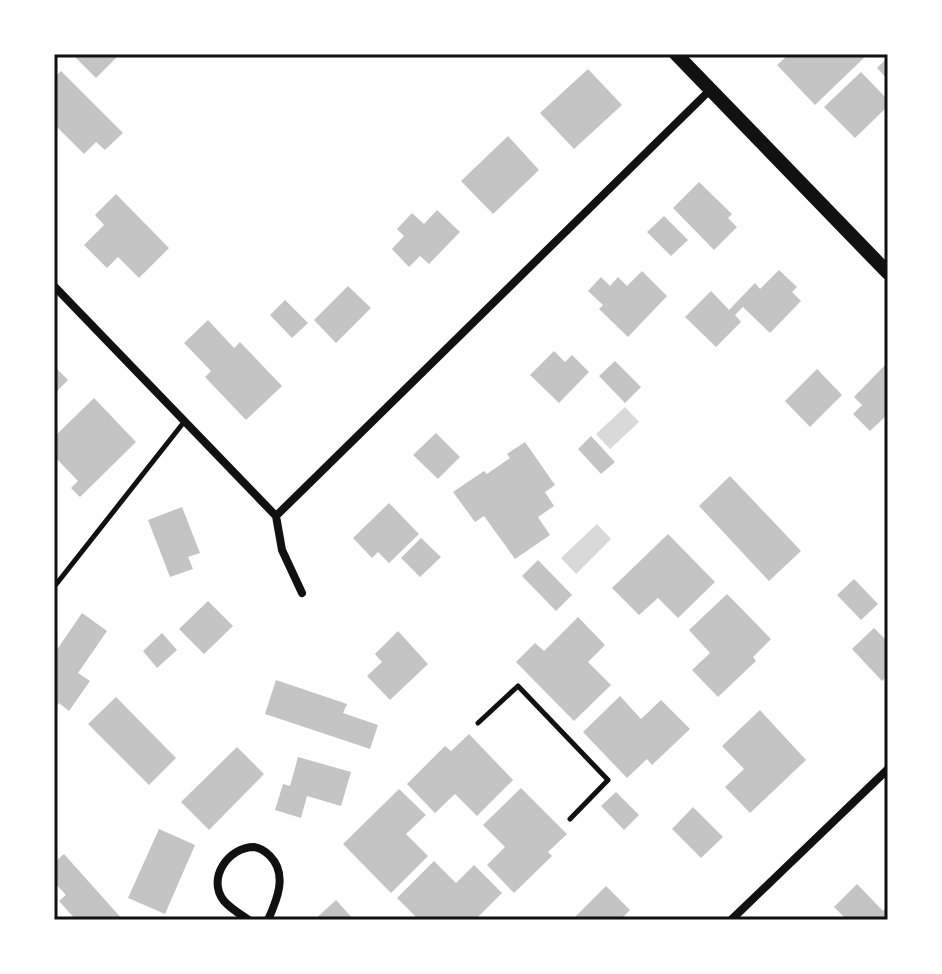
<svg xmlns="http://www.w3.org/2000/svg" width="942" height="974" font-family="'Noto Sans',sans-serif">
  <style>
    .water { fill: #d9d9d9 }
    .building { fill: #c4c4c4 }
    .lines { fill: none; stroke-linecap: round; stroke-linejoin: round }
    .service { stroke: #111; stroke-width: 5 }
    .minor { stroke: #111; stroke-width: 8 }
    .tertiary { stroke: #111; stroke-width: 14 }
    .neatline { fill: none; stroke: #111; stroke-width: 3 }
  </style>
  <rect width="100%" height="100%" fill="#fff"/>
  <!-- water -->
  <path class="water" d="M625 407 639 422 610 449 596 434Z
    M597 524 611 539 576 574 561 558Z"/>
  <!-- building -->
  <path class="building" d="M72 54H120L96 78Z
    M789 54H868L815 105 777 65Z
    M888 57V80L877 68Z
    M588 69 622 105 574 149 540 113Z
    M61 71 123 133 105 150 96 142 84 154 54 124V77Z
    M861 72 888 100V106L855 138 824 107Z
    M508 136 539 170 493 214 461 181Z
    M699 182 732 214 728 218 737 227 714 250 673 208Z
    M116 194 169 248 139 278 118 257 107 268 84 245 104 225 95 215Z
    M437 210 460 232 429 264 420 256 409 267 392 249 404 236 397 229 412 213 424 224Z
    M664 216 688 240 671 256 647 232Z
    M779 270 797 287 792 292 801 301 770 333 743 307 735 315 741 322 716 347 685 317 711 291 729 310 755 283 760 289Z
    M642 271 667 296 628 337 599 309 603 305 588 291 601 277 610 286 618 277 627 286Z
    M348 286 371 308 336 343 314 320Z
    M285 300 308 323 292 338 270 315Z
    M208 320 234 348 240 342 282 386 246 420 205 377 211 371 184 343Z
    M554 351 565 362 572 355 589 372 559 403 530 375Z
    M615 361 641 387 625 403 599 376Z
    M885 365 888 368V414L870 431 853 414 862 405 854 397Z
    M54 366 68 380 54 394Z
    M817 369 842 395 810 427 785 401Z
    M94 398 136 442 80 497 71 488 78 481 54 456V437Z
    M436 433 460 457 438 479 413 455Z
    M591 436 615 462 601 474 578 449Z
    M525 442 555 485 545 492 554 506 538 517 550 535 515 559 484 516 475 522 453 492 484 471 487 474 510 458 507 454Z
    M730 476 801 551 769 581 699 506Z
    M389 503 419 534 389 563 378 552 372 558 353 538Z
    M182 507 200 553 188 557 193 569 170 577 148 520Z
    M668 534 715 582 678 618 658 598 639 615 612 588Z
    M421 538 441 557 420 577 401 558Z
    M538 560 572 595 556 611 522 576Z
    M854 579 878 604 861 620 837 595Z
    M727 594 771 639 753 657 756 661 718 697 692 670 710 653 689 630Z
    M208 601 233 626 204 654 179 629Z
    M82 613 107 631 78 673 90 681 69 711 59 703 54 710V654Z
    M578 617 605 645 588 662 611 685 574 721 516 662 535 643 544 651Z
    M874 628 888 642V675L882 681 852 649Z
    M398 631 428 664 390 700 367 676 382 662 375 654Z
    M162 633 177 650 157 668 143 651Z
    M276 680 347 704 343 713 378 725 370 749 265 714Z
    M620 696 641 719 661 700 690 729 652 765 647 759 627 778 583 732Z
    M116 697 176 758 149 785 88 724Z
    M760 710 806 760 750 813 725 787 744 769 722 746Z
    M469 734 513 780 477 816 455 794 435 813 407 784 445 746 451 751Z
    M237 747 264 774 209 830 181 802Z
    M298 757 351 772 341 806 307 796 301 818 275 810 283 784 290 786Z
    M521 788 567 834 548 852 552 856 514 893 487 865 505 847 483 825Z
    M399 789 426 815 406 834 428 856 391 893 343 844Z
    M616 792 639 815 624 830 601 806Z
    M693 807 723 837 701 858 672 829Z
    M159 829 195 845 165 914 128 898Z
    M64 854 123 920H76L59 901 66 895 54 882V863Z
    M434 861 456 883 474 865 502 893 475 920H419L397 898Z
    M857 884 883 911 888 906V920H847L834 907Z
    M606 886 630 910 620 920H572Z
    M336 900 354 920H314Z"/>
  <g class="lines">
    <!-- service -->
    <path class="service" d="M54 587 184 422
      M478 723 518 686 608 780 570 819"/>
    <!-- minor -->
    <path class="minor" d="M54 286 276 516 282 550 302 593
      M276 516 710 90
      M249 920C240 914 231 909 224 901 206 878 229 847 254 847 261 848 265 851 270 856 288 874 277 900 268 920
      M731 920 888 769"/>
    <!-- tertiary -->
    <path class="tertiary" d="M676 54 888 273"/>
  </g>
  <!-- border -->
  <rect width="942" height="974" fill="none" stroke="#ffffff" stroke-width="112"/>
  <rect x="56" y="56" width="830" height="862" class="neatline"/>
</svg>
